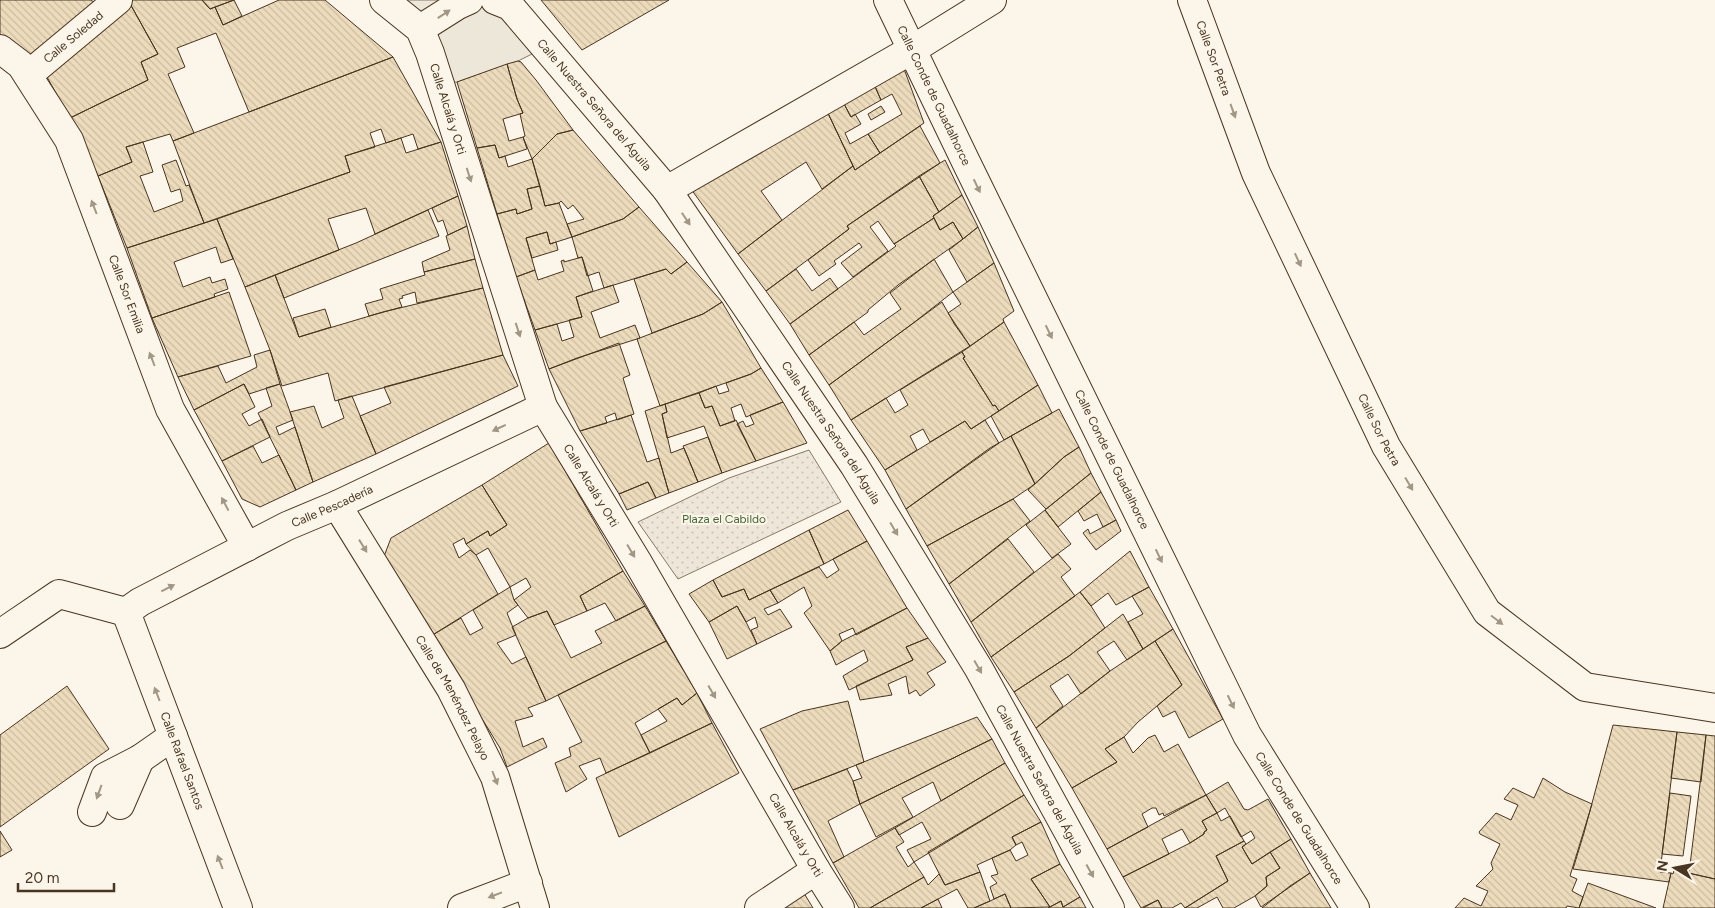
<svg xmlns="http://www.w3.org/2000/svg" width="1715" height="908" font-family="Figtree,sans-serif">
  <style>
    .grass { fill: url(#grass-dots); stroke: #887966 }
    .parking { fill: #ede7d9; stroke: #887966 }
    .building { fill: url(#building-back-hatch); stroke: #4a3520 }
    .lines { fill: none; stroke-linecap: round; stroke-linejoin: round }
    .minor-casing { stroke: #4a3520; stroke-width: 30 }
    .minor { stroke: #fbf6e9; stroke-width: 28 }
    .oneway { fill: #a29684 }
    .labels { text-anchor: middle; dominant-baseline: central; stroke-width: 4; stroke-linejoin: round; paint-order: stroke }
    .street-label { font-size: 12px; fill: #4a3520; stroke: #fbf6e9 }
    .park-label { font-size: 12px; fill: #436837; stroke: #fbf6e9 }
  </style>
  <defs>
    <pattern id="grass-dots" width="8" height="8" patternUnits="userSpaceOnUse" patternTransform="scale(1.25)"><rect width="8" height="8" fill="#ede6d9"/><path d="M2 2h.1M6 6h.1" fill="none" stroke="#cdc6ba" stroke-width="1.8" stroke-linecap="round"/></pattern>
    <pattern id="building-back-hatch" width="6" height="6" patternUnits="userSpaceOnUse" patternTransform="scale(1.25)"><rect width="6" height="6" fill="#ecdcbc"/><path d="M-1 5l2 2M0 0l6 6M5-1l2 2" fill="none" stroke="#ccbda1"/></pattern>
  </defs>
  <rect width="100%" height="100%" fill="#fbf6e9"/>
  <!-- grass -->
  <path class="grass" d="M809 450 841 502 678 579 638 522 729 478Z"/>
  <!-- parking -->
  <path class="parking" d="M384 0H495L546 47 518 61 457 82 439 84 430 53Z"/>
  <!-- building -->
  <path class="building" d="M0 0H91L95 3 27 57 0 36Z
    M128 0H202L210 9 215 7 223 25 279 0H325L393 57 249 112 216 33 177 48 185 67 168 74 194 133 173 141 170 134 126 147 132 162 98 176 70 118 148 80 141 62 158 54Z
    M128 0 158 54 141 62 148 80 70 118 43 70Z
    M202 0H234L210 9Z
    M234 0 242 16 223 25 215 7Z
    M541 0H669L582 50Z
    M393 57 441 142 418 149 413 134 386 143 381 129 370 133 375 147 345 156 350 172 204 223 173 141Z
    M518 61 521 62 536 80 573 130 557 134 532 159 523 137 525 136 520 114 523 113 517 99 507 64Z
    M507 64 517 99 523 113 503 119 509 141 523 137 527 149 499 158 495 145 477 148 457 82Z
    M903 66 924 123 880 153 868 134 902 114 892 94 881 100 873 82Z
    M873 82 881 100 851 117 842 100Z
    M842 100 851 117 855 114 861 124 845 133 850 144 868 134 880 153 855 170 826 109Z
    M881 106 885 112 871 120 868 114Z
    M826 109 853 166 822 189 806 162 761 191 782 220 738 254 691 189Z
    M920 126 940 163 847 226 849 229 766 291 738 254 853 166 855 170Z
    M573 130 639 207 623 219 572 237 567 224 584 219 573 205 568 209 561 201 559 203 545 206 532 159 557 134Z
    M401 138 406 153 441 142 458 196 375 234 366 208 328 219 339 250 245 287 217 219 350 172 345 156Z
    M143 142 153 172 140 176 154 212 183 201 180 189 171 192 162 165 176 160 186 186 189 185 204 223 127 248 98 176 132 162 126 147Z
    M495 145 499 158 505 156 508 167 532 159 540 186 527 189 532 209 517 214 516 209 497 214 477 148Z
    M945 160 962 195 939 212 919 176Z
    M919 176 939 212 933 216 934 218 894 244 878 221 870 227 888 251 853 277 841 263 862 247 859 243 834 261 836 264 819 276 808 260 849 229 847 226Z
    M540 186 545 206 559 203 572 237 550 244 547 232 526 238 535 270 516 277 497 214 516 209 517 214 532 209 527 189Z
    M962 195 978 227 963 239 953 222 940 230 933 216Z
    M458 196 467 226 448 235 443 220 438 222 432 208Z
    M639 207 687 262 671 274 666 269 604 288 599 272 587 276 582 257 578 258 572 237 623 219Z
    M428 210 439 236 284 298 275 275 356 243Z
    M934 218 940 230 953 222 963 239 898 285 868 310V312L809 355 790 324 896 246 894 244Z
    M217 219 233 259 221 263 216 247 174 262 183 287 210 277 212 283 225 279 228 289 214 294 215 297 152 318 127 248Z
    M467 226 475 259 424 272 422 262 450 250 446 236Z
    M978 227 994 263 967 282 949 250Z
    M547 232 550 244 556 242 558 250 532 258 526 238Z
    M582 257 593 291 576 297 582 317 535 330 516 277 535 270 538 280 564 271 561 261 564 260V262Z
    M475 259 483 288 417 303 415 292 402 296 403 298 399 299 402 307 369 316 365 304 383 299 380 289 425 275 424 272Z
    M934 259 953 292 912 324 829 385 809 355 854 322 864 335 901 309 890 293Z
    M687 262 722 302 703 314 652 333 634 279 666 269 671 274Z
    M994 263 1014 311 1003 319 1004 322 970 346 948 313 961 304 953 292Z
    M796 269 812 291 830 278 838 289 790 324 766 291Z
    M275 275 299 337 383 312 483 288 503 355 335 401 328 373 282 386 270 350 245 287Z
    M613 285 619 302 591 312 600 338 635 325 640 338 577 358 549 369 535 330 557 324 562 341 574 337 569 320 582 317 576 297Z
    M229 292 251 356 178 377 152 318Z
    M722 302 761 368 751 374 660 406 637 339 703 314Z
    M942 302 955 325 970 346 851 420 829 385Z
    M325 309 331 327 299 337 293 318Z
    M1004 322 1038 385 999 411 995 405 993 406 963 358 965 357 962 352Z
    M619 343 630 375 623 378 634 414 617 420 615 413 605 417 607 423 580 431 549 369Z
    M270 350 280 384 249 394 244 384 194 410 178 377 218 366 226 383 257 367 254 355Z
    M962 352 965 357 963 358 993 406 995 405 999 411 971 429 965 421 930 442 923 429 910 436 917 450 885 470 851 420 886 398 895 413 908 405 900 390Z
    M503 355 518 386 376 454 360 416 391 403 384 387Z
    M761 368 783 402 746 417 741 404 731 408 735 421 720 426 712 406 705 408 699 393 716 386 719 394 729 391 726 383 751 374Z
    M244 384 255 407 242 414 249 426 262 419 270 437 222 461 194 410Z
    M280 384 293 420 276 427 279 435 295 427 313 482 296 490 258 413 272 406 266 388Z
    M1038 385 1052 413 1004 440 991 416Z
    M699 393 705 408 712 406 720 426 736 420 756 461 722 473 704 426 667 438 662 414 667 412 665 404Z
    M352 396 376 454 313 482 290 412 314 406 322 428 344 418 338 400Z
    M783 402 807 443 756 461 737 424 743 421 746 427 754 424 750 415Z
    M665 404 667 412 662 414 671 453 684 448 698 482 669 493 645 411Z
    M1059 409 1079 447 1064 457 1035 484 1011 436Z
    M631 415 647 462 659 458 669 493 656 498 648 482 619 494 580 431Z
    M985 420 999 443 906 509 885 470 965 421 971 429Z
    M1011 436 1035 484 1013 499 927 546 906 509 990 448Z
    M708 437 722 473 698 482 683 446Z
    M549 443 623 571 580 596 587 611 554 625 547 611 528 618 514 600 531 587 526 578 510 587 488 548 476 555 466 544 488 531 490 536 507 525 482 485Z
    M253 446 262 463 279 455 296 490 260 507 242 499 222 461Z
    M1079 447 1091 473 1046 509 1028 490 1064 457Z
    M1091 473 1101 492 1058 527 1045 510Z
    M648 482 656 498 627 510 619 494Z
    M482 485 507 525 490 536 488 531 466 544 464 538 453 544 459 558 470 550 476 555 498 594 431 636 383 559 391 538Z
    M1101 492 1116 520 1103 527 1097 514 1084 521 1078 511Z
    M1013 499 1030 521 949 584 927 546Z
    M848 510 867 541 824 564 809 530Z
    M1045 510 1071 544 1052 558 1026 525Z
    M1116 520 1121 531 1096 550 1083 533 1088 529 1090 534Z
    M809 530 824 564 749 600 744 589 722 597 713 580Z
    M1008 539 1034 572 971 622 949 584Z
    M867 541 907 608 856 635 853 628 839 634 842 641 830 651 804 613 812 606 804 587 778 603 770 590 819 567 827 578 839 570 833 559Z
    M1130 551 1149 587 1116 605 1108 593 1091 606 1080 592Z
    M1058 554 1071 569 1061 577 1075 596 991 657 971 622Z
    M623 571 645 606 616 621 605 603 587 611 580 596Z
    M713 580 722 597 744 589 749 600 770 590 778 603 764 609 768 615 780 609 792 627 757 644 751 630 758 627 755 617 746 622 737 606 709 622 689 594Z
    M510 587 514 600 518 605 507 613 516 635 497 643 512 664 526 657 546 701 528 708 533 716 515 721 523 747 543 738 547 747 507 767 500 748 431 636 461 618 470 635 483 628 473 610Z
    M1149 587 1173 629 1143 649 1128 622 1143 614 1132 596Z
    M1080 592 1091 606 1105 628 1069 656 1014 692 991 657Z
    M645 606 666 641 546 701 512 627 528 618 547 611 571 658 602 643 595 631Z
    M737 606 746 622 757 644 727 659 709 622Z
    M907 608 928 638 906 647 913 660 849 690 843 676 868 661 864 650 836 665 830 651 842 641Z
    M1123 614 1143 649 1127 660 1114 641 1097 652 1110 671 1081 694 1068 674 1050 686 1063 706 1036 728 1014 692 1069 656Z
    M1173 629 1223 719 1189 738 1175 711 1163 717 1157 706 1182 685 1155 641Z
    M928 638 946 662 927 673 935 685 920 696 916 690 909 694 906 676 888 684 892 695 860 700 856 686 913 660 906 647Z
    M666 641 697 693 682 705 677 698 635 723 650 753 606 773 600 758 579 766 587 779 566 792 555 763 571 756 569 748 582 742 558 695Z
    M1155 641 1182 685 1138 722 1124 737 1105 749 1117 762 1072 788 1036 728 1110 671Z
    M67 686 109 749 0 827V735Z
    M697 693 712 723 650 753 641 735 667 721 658 709 677 698 682 705Z
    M848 701 864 762 793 790 760 729 802 711Z
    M977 717 992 739 860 804 853 781 862 778 856 765Z
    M712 723 739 773 619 837 596 778Z
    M1613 725 1677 732 1660 872 1671 873 1669 882 1573 869 1584 833Z
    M1677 732 1706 735 1701 782 1671 778Z
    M1155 735 1164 752 1178 744 1206 795 1164 816 1163 813 1159 815 1156 808H1152L1142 814 1148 827 1107 849 1072 788 1117 762 1105 749 1124 737 1133 753 1148 738Z
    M1706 735 1715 736V879L1689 873Z
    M992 739 1005 763 941 801 933 782 902 798 913 817 876 837 860 804Z
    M1005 763 1024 795 914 862 907 850 931 839 922 822 899 835 895 828Z
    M847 769 853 781 860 804 828 821 844 857 833 863 793 790Z
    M1543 778 1565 792 1592 804 1570 876 1577 879 1572 891 1583 897 1579 908 1567 906 1566 908H1455L1464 898 1481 906 1488 891 1476 886 1493 869 1491 863 1500 844 1480 834 1479 832 1496 813 1511 820 1518 805 1504 799 1513 788 1534 798Z
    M1228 782 1244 809 1248 810 1268 799 1291 839 1252 864 1242 847 1255 838 1251 831 1241 837 1225 808 1217 813 1206 795Z
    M1670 793 1691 796 1683 856 1662 854Z
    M1024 795 1041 822 1012 837 1016 845 1010 850 977 865 980 872 945 885 928 852Z
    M1206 795 1217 813 1202 821 1207 830 1204 832V834L1190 843 1182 829 1162 839 1169 854 1123 877 1107 849Z
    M1217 813 1221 821 1230 816 1244 841 1216 856 1228 881 1185 908 1181 903 1172 908H1162L1158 900 1141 908 1123 877 1190 843 1204 834V832L1207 830 1202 821Z
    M1041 822 1060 864 1031 879 1050 907 1011 908 1005 894 994 899 990 887 997 883 991 876 998 874 992 858 1010 850 1016 861 1028 855 1022 842 1016 845 1012 837Z
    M895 828 904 842 896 847 908 867 914 862 924 877 870 908H859L833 863Z
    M0 831 12 850 0 857Z
    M1291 839 1310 873 1261 907 1255 896 1267 886 1266 877 1280 868 1270 852Z
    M1244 841 1246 844 1242 847 1252 864 1270 852 1280 868 1266 877 1267 886 1255 896 1234 908H1223L1217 897 1197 908H1185L1228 881 1216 856Z
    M1060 864 1080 897 1063 907 1061 901 1050 907 1031 879Z
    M1674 870 1715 879V908H1663L1671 873 1673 874Z
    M980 872 990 901 974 908H968L957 889 921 908H870L924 877 928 885 939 874 945 885Z
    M1310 873 1331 908H1262L1290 886Z
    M1588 883 1656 908H1579Z
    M802 890 813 908H776Z
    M1005 894 1011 908H974L990 901Z
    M1080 897 1086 908H1048L1061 901 1063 907Z
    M938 899 942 908H921Z
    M1158 900 1162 908H1143Z"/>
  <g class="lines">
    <defs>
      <g id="minor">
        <path id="s1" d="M384 0 420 29 430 53 543 407 637 561 816 870 840 908"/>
        <path id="s2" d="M495 0 510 6 667 190 854 465 979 669 1110 908"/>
        <path id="s3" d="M888 0 966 162 1247 735 1355 908"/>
        <path id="s4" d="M1192 0 1256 173 1386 446 1487 612 1585 687 1715 708"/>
        <path d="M420 29 458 5 469 0"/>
        <path id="s5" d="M0 49 21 65 69 140 170 409 247 547"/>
        <path id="s6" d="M28 75 118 0"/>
        <path d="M667 190 913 49 992 0"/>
        <path id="s7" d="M337 505 451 689 495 777 535 908"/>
        <path id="s8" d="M126 612 140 602 287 526 337 505 543 407"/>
        <path id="s9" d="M126 612 238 908"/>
        <path d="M0 634 59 594 126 612"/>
        <path d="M120 805 140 759"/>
        <path d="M92 812 105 777 140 759 173 736"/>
        <path d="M462 908 528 883"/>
        <path d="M759 908 816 870"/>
      </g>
    </defs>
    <!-- minor casing -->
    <use href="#minor" class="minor-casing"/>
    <!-- minor -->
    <use href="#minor" class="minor"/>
  </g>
  <!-- one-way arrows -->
  <defs><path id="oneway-solid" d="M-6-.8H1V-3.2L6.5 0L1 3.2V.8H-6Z" transform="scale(1.25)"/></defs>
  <g class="oneway">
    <use href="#oneway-solid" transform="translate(444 14) rotate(-33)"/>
    <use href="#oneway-solid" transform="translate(1233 111) rotate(70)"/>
    <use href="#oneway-solid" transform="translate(469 175) rotate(72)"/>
    <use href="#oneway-solid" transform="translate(977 186) rotate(64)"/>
    <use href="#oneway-solid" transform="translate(94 207) rotate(-111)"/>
    <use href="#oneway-solid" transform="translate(686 219) rotate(56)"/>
    <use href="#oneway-solid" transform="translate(1298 260) rotate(65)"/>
    <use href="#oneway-solid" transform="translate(518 330) rotate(72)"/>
    <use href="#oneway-solid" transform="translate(1049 332) rotate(64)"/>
    <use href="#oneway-solid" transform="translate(152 359) rotate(-111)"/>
    <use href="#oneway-solid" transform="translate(499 428) rotate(155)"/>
    <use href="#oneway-solid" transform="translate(1409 484) rotate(59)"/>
    <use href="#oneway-solid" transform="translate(225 504) rotate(-118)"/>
    <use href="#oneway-solid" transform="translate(894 529) rotate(59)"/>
    <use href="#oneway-solid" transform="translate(363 546) rotate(58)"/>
    <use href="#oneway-solid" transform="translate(631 551) rotate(59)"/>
    <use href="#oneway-solid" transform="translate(1159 556) rotate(64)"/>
    <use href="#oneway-solid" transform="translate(168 588) rotate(-27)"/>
    <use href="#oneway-solid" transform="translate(1497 620) rotate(37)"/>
    <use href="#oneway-solid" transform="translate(978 667) rotate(60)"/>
    <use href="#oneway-solid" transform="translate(712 692) rotate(60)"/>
    <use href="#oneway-solid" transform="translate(157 694) rotate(-111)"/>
    <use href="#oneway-solid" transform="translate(1231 702) rotate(64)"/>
    <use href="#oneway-solid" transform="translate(495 778) rotate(69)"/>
    <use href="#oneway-solid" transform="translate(99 792) rotate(110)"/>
    <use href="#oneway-solid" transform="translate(220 862) rotate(-111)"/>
    <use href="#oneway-solid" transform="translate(1090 871) rotate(61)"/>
    <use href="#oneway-solid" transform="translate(495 895) rotate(159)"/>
  </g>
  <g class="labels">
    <!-- street labels -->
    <g class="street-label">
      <text stroke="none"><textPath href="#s6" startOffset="59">Calle Soledad</textPath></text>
      <text stroke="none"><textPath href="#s4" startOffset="62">Calle Sor Petra</textPath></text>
      <text stroke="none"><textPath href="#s3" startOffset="106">Calle Conde de Guadalhorce</textPath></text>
      <text stroke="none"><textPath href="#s2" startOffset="146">Calle Nuestra Señora del Águila</textPath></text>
      <text stroke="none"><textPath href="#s1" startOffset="131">Calle Alcalá y Orti</textPath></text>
      <text stroke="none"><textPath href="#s5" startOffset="280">Calle Sor Emilia</textPath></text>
      <text stroke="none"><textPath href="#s4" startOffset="469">Calle Sor Petra</textPath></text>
      <text stroke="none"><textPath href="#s2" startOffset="551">Calle Nuestra Señora del Águila</textPath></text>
      <text stroke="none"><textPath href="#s3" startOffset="511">Calle Conde de Guadalhorce</textPath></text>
      <text stroke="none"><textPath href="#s1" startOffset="536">Calle Alcalá y Orti</textPath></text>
      <text stroke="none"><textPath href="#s8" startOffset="232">Calle Pescadería</textPath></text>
      <text stroke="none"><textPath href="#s7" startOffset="225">Calle de Menéndez Pelayo</textPath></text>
      <text stroke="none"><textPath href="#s9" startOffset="159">Calle Rafael Santos</textPath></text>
      <text stroke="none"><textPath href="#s2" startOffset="956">Calle Nuestra Señora del Águila</textPath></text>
      <text stroke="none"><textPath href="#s3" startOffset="916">Calle Conde de Guadalhorce</textPath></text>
      <text stroke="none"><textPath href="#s1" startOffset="941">Calle Alcalá y Orti</textPath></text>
    </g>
    <!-- park labels -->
    <g class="park-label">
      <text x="724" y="519">Plaza el Cabildo</text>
    </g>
  </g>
  <!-- north arrow -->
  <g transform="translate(1675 868) rotate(280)" stroke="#fbf6e9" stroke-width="4" paint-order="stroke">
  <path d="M0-4L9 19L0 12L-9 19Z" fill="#4a3520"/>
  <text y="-8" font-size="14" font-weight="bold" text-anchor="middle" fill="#4a3520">N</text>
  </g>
  <!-- scale -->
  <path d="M18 883v8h96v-8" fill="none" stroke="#4a3520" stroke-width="2.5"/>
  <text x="25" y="883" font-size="15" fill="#4a3520" stroke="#fbf6e9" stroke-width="4" paint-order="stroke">20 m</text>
</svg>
